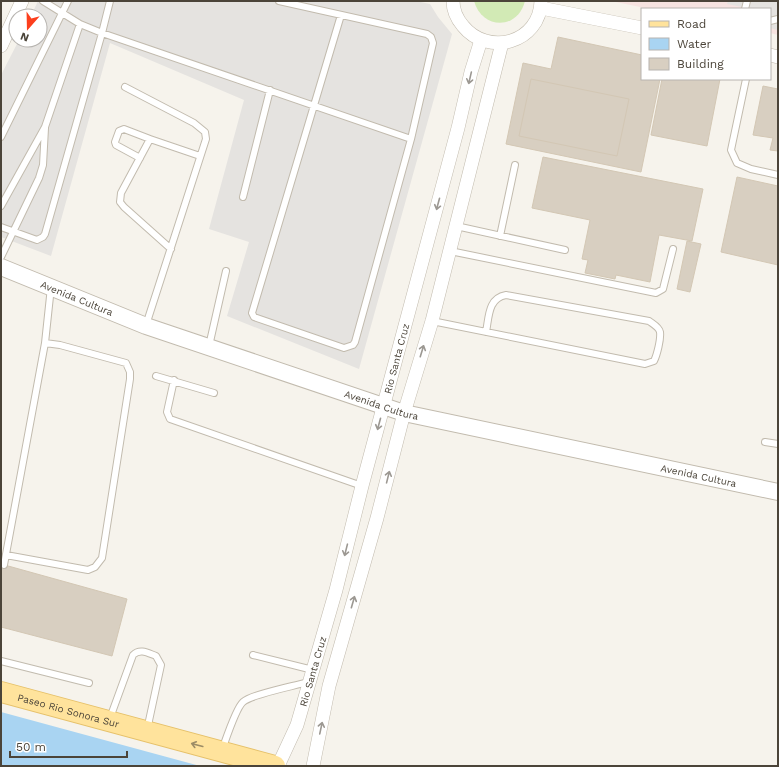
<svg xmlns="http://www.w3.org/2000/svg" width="779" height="767" font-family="'Work Sans',sans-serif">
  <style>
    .medical { fill: #f6e3e0 }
    .green { fill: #d2eab5 }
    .parking { fill: #e5e3e0 }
    .water { fill: #a9d4f2 }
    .building { fill: #d8cfc1; stroke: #d3c7b4 }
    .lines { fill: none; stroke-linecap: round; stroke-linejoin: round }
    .service-casing { stroke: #c2bbae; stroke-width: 8 }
    .minor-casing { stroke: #c2bbae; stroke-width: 14 }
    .tertiary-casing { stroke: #c2bbae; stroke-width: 18 }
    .primary-casing { stroke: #e6c16a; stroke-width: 22 }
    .service { stroke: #fff; stroke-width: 6 }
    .minor { stroke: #fff; stroke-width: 13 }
    .tertiary { stroke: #fff; stroke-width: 16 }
    .primary { stroke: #ffe39c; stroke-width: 20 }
    .oneway { stroke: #9c9892 }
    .oneway2 { stroke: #9c8c66 }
    .labels { text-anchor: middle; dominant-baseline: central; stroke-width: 3; stroke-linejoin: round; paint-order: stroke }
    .street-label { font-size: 10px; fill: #4b4439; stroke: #fff }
  </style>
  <rect width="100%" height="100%" fill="#f6f3ec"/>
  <!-- medical -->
  <path class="medical" d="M611 1H778V35L770 33V9H650Z"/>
  <!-- green -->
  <path class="green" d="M474 1H525C518 30 482 30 474 1Z"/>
  <!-- parking -->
  <path class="parking" d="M38 1H416L430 4 438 17 452 34 359 369 227 316 249 242 209 229 244 100 110 43 51 256 1 237V75L19 40H40V16H31Z
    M728 1H778V30L770 28V9H752L727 4Z"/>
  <!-- water -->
  <path class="water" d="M1 712 200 766H1Z"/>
  <!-- building -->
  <path class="building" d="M558 37 642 55V79H660L641 172 506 144 523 63 551 69Z
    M531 79 629 99 617 156 519 136Z
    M662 79H720L707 146 651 135Z
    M763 86 778 89V151L770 150 773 138 753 135Z
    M543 157 703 189 692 241 659 235 650 282 616 275 615 279 585 273 588 260 582 259 590 220 532 208Z
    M737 177 778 186V265L721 252Z
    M687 241 701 244 690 292 677 289Z
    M1 564 127 599 112 656 1 627Z"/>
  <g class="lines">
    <defs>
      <path id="service" d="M43 1 80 24 102 33 411 139 355 342 353 345 344 348 254 317 252 313 341 15
        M279 1 427 34 431 37 433 43 411 139
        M745 9 747 1
        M770 21 778 19
        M746 79 731 150 737 163 751 169 778 175
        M125 87 194 123 205 132 206 139 146 325
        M1 137 68 1
        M140 158 116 145 115 142 119 131 124 129 150 139
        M243 197 270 90
        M1 206 45 127 80 24
        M456 226 565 250
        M1 227 37 240 43 237 45 234 102 33 110 1
        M500 236 515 165
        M171 249 124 207 120 202 121 193 150 139 200 156
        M450 251 656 293 663 289 673 249
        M1 257 39 178 43 165 45 128
        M432 321 645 364 654 361C657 355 661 339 660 332 659 327 653 324 649 321L506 295C488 298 489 317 486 332
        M45 343 51 287
        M209 346 226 271
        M156 376 214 393
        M174 380 167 412 170 419 362 486
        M765 442 778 444
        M4 565 45 343 60 345 126 363 130 372V379L102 558 95 567 88 570 6 555
        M253 655 313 670
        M1 661 89 683
        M110 718 133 655C140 648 148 653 156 656L161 665 147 730
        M222 750C226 739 236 708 243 702 252 694 295 686 308 682"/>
      <g id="minor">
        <path d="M453 1C453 10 457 19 463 26 488 57 540 43 541 1"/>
        <path d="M541 8 642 28"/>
        <path d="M1 46 22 1"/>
        <path d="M770 55 778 57"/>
        <path id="s1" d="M278 766 297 725 336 590 362 486 458 128 471 72 481 40"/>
        <path d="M313 766 329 686 377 518 404 413 432 321 502 43"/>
      </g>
      <g id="tertiary">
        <path id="s2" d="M1 267 146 326 404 413 778 492"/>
      </g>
      <g id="primary">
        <path id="s3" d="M1 692 275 766"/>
      </g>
    </defs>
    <!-- service casing -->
    <use href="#service" class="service-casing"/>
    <!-- minor casing -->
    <use href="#minor" class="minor-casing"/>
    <!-- tertiary casing -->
    <use href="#tertiary" class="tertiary-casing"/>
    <!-- primary casing -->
    <use href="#primary" class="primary-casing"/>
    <!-- service -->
    <use href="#service" class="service"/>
    <!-- minor -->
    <use href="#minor" class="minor"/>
    <!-- tertiary -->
    <use href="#tertiary" class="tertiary"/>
    <!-- primary -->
    <use href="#primary" class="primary"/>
  </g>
  <!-- one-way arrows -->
  <defs><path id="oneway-shaft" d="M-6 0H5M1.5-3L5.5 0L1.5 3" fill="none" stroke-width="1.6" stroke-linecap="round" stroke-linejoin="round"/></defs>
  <g class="oneway">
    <use href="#oneway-shaft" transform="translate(470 78) rotate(103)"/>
    <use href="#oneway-shaft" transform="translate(438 204) rotate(105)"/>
    <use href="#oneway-shaft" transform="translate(422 351) rotate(-73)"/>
    <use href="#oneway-shaft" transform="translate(379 424) rotate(105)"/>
    <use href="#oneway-shaft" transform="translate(388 477) rotate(-76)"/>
    <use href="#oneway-shaft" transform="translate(346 550) rotate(104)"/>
    <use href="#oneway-shaft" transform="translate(353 602) rotate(-74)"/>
    <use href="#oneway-shaft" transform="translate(321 728) rotate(-78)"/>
  </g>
  <use class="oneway2" href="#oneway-shaft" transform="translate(197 745) rotate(-165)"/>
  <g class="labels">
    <!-- street labels -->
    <g class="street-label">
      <text stroke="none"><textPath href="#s2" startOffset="82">Avenida Cultura</textPath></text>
      <text stroke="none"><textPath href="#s1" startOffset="425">Rio Santa Cruz</textPath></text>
      <text stroke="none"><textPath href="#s2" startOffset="405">Avenida Cultura</textPath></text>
      <text stroke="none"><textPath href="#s2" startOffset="730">Avenida Cultura</textPath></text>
      <text stroke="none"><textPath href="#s1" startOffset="101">Rio Santa Cruz</textPath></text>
      <text stroke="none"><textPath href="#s3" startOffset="70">Paseo Rio Sonora Sur</textPath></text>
    </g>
  </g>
  <!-- border -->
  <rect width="779" height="767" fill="none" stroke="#4b4439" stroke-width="4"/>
  <!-- legend -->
  <rect x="641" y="8" width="130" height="72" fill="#ffffff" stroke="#b7b4b0"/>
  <rect x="649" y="21" width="20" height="6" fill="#ffe39c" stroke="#b7b4b0"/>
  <text x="677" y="28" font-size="12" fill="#4b4439">Road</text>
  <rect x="649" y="38" width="20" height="12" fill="#a9d4f2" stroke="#b7b4b0"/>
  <text x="677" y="48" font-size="12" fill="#4b4439">Water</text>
  <rect x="649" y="58" width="20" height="12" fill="#d8cfc1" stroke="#b7b4b0"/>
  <text x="677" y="68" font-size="12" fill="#4b4439">Building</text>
  <!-- north arrow -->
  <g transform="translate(28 28) rotate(200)"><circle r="19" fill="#ffffff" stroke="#b7b4b0"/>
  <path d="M0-3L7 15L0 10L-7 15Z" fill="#fc3f1d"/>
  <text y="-6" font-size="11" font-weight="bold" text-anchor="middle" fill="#4b4439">N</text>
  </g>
  <!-- scale -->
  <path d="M10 751v6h117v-6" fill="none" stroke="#4b4439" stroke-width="2"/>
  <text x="16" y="751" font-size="12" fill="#4b4439" stroke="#ffffff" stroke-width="3" paint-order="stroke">50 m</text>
</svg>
